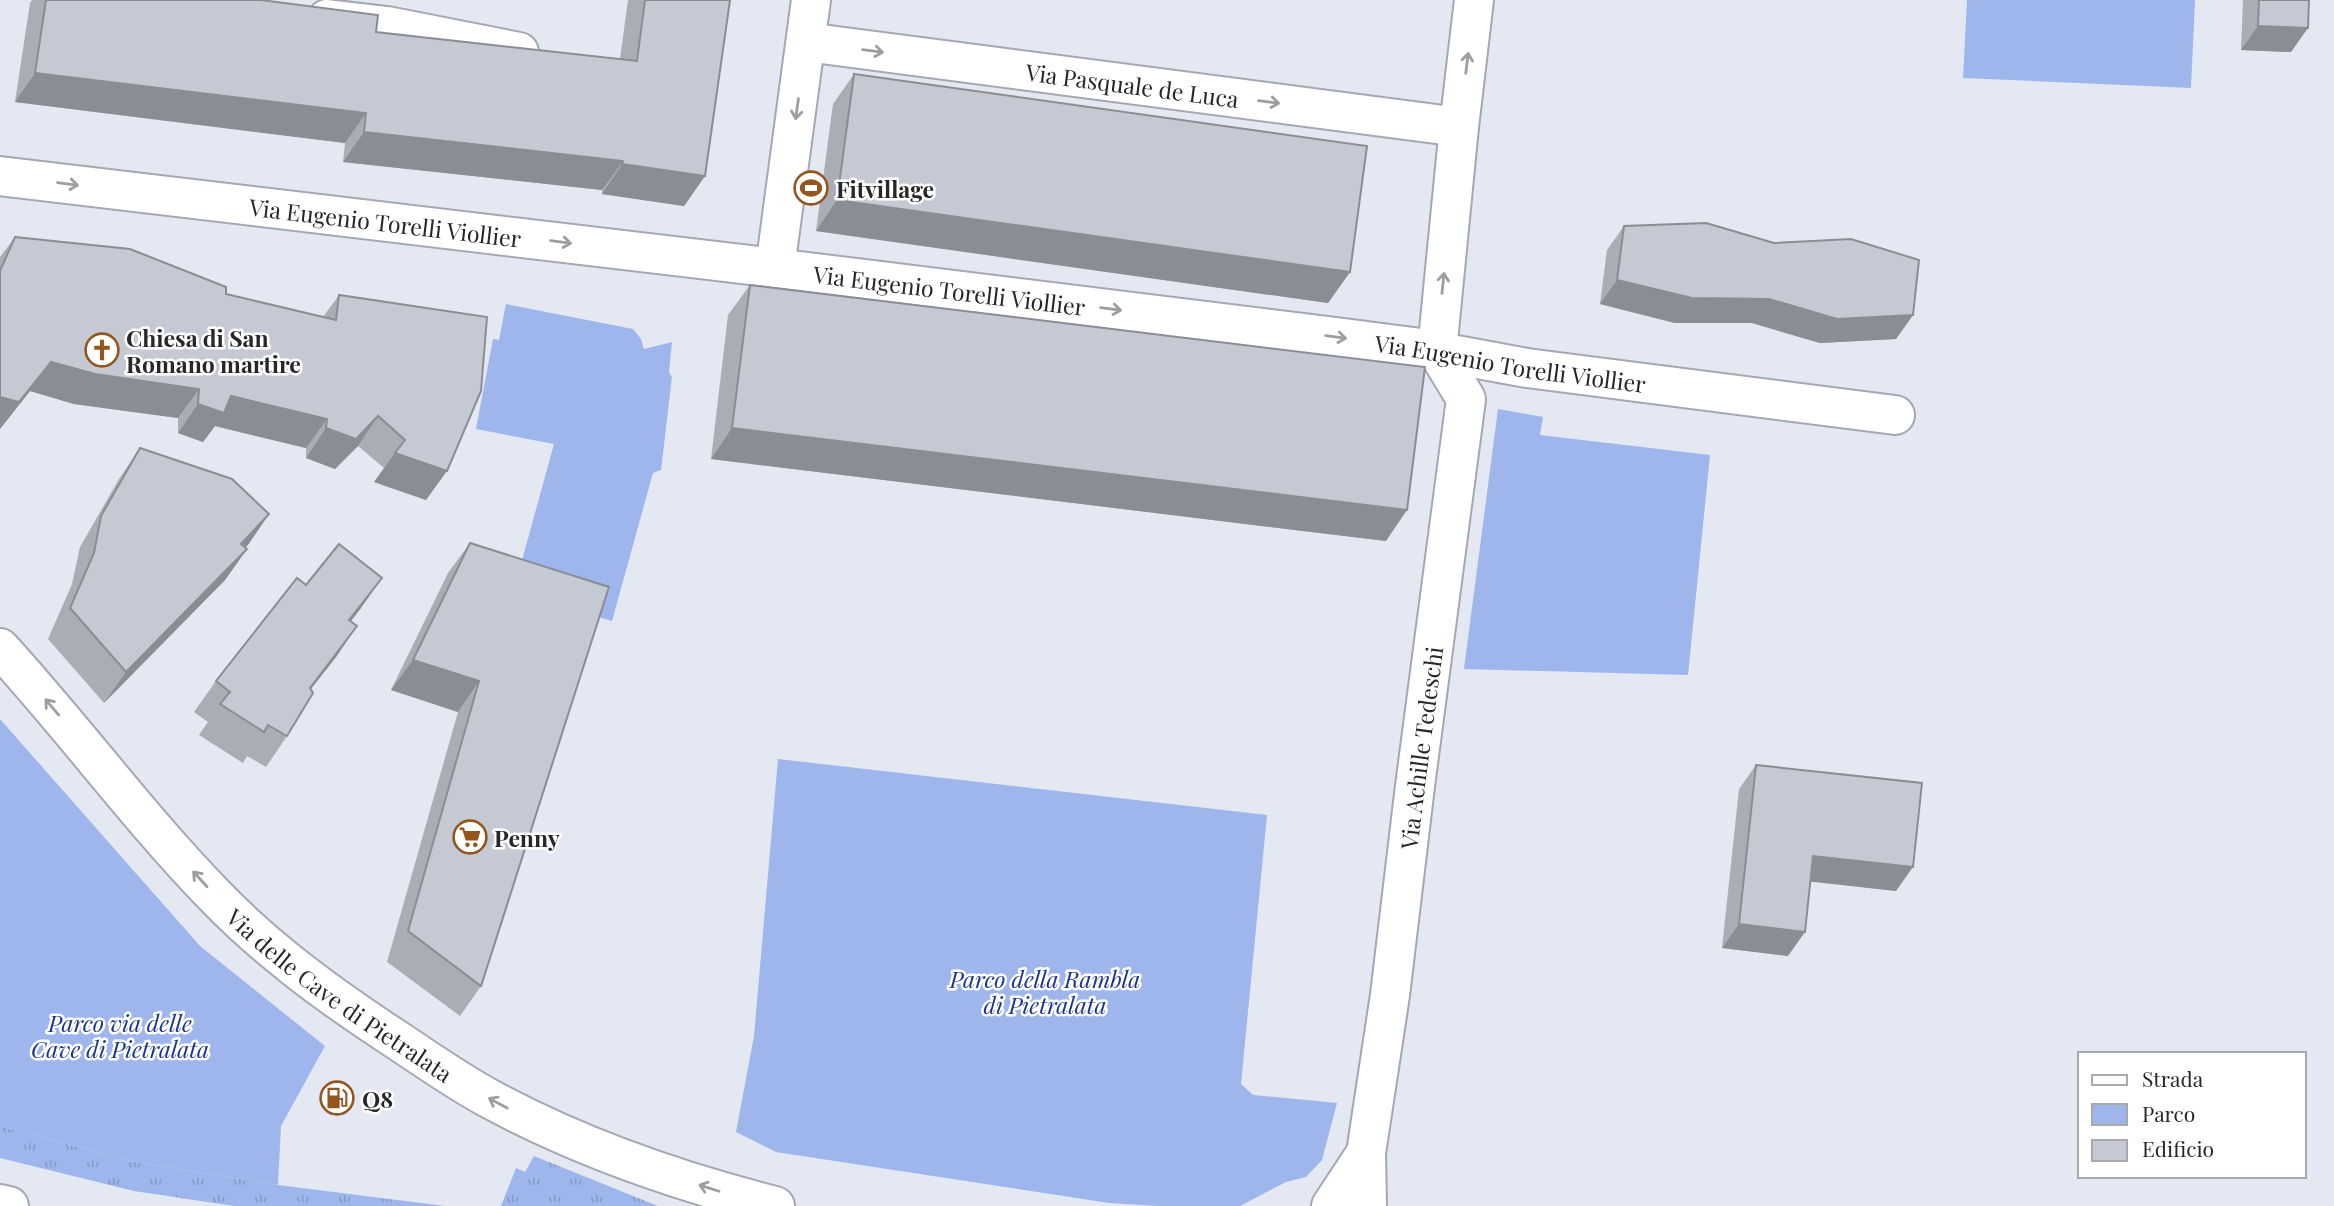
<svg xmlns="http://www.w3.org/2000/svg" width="2334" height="1206" font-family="'Playfair Display',serif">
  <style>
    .grass { fill: url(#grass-tufts) }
    .green { fill: #9eb6ec }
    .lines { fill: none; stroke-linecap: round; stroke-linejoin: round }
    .minor-casing { stroke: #a3a8b2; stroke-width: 42 }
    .minor { stroke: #fff; stroke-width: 38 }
    .wall { fill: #a9adb6 }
    .shaded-wall { fill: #8a8d94 }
    .building { fill: #c5c9d4; stroke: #8a8d94; stroke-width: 2 }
    .oneway { stroke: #9d9ea0 }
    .labels { text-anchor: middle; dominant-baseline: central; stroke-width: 5; stroke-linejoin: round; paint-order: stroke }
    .street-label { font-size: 23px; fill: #25272b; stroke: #fff }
    .poi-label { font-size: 23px; font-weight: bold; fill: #25272b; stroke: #fff; text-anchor: start }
    .park-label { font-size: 23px; font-style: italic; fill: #1a358e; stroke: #fff }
  </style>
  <defs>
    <pattern id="grass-tufts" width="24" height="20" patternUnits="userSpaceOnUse" patternTransform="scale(1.75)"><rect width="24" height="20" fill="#9eb6ec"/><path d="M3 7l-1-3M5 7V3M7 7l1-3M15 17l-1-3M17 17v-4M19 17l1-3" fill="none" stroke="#889ccb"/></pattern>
  </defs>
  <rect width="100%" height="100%" fill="#e3e8f3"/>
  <!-- grass -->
  <path class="grass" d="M0 1126 131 1161 278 1185 445 1206H234L134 1191 0 1158Z
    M534 1156 658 1206H501L516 1168 525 1172Z"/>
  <!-- green -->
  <path class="green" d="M1967 0H2195L2191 88 1963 78Z
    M506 304 633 329 641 339 644 349 672 342 669 372 672 377 661 470 653 473 612 621 513 593 554 444 476 429 493 339 499 340Z
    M1498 409 1543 417 1540 435 1710 455 1688 675 1464 669Z
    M0 719 200 946 325 1046 281 1126 278 1185 131 1161 0 1126Z
    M778 759 1267 815 1241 1084 1253 1095 1337 1103 1322 1160 1306 1177 1286 1182 1240 1206H1158L1109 1203 776 1152 736 1132 754 1036Z"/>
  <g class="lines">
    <defs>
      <g id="minor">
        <path d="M327 19 387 26 519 52"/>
        <path id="s1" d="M806 42 1459 127"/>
        <path id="s2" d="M0 176 775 268 1344 338 1413 347 1527 368 1895 415"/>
        <path d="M775 268 811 0"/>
        <path d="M1437 351 1459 127 1474 0"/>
        <path id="s3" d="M0 648C74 729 139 818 215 896 268 951 330 996 394 1038 426 1059 458 1082 492 1100 581 1148 677 1181 775 1206"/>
        <path d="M0 1204 9 1206"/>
        <path d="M1331 1206 1366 1153"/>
        <path id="s4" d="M1367 1206 1366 1153 1390 995 1415 786 1466 399 1437 351"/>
      </g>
    </defs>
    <!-- minor casing -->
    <use href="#minor" class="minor-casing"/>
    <!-- minor -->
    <use href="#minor" class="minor"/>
  </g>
  <!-- wall -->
  <path class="wall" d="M32 0H261L376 32 620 59 628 0H730L705 176 684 206 602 194V190L343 162 345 143 15 102 30 3Z
    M2243 0H2309L2291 52 2241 50Z
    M854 74 1350 272 1328 303 816 231 833 104Z
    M1624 226 1913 315 1896 339 1820 343 1752 323H1675L1600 304 1607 250Z
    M15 237 226 294 323 317 339 295 487 317 426 500 374 482 384 468 358 446 335 469 306 458V448L215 426 203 442 178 433V418L74 404 30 391 0 429V257Z
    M750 285 1386 541 711 459 728 315Z
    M140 448 269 514 245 548 247 549 225 580 104 703 48 639 72 584 80 547 119 479Z
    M470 543 609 587 481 986 460 1016 387 962 458 712 391 690 448 573Z
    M306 585 361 608 351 621 357 626 336 657 311 689 287 736 266 767 247 756 243 763 199 735 208 722 194 712 216 681Z
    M1756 765 1896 891 1811 881 1788 956 1722 948 1739 789Z"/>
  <!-- shaded-wall -->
  <path class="shaded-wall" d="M2258 26 2308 28 2291 52 2241 50Z
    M35 73 366 113 345 143 15 102Z
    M364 132 623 161 602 190 343 162Z
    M622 164 705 176 684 206 602 194Z
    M837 200 1350 272 1328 303 816 231Z
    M1617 280 1769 299 1913 315 1896 339 1820 343 1752 323H1675L1600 304Z
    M51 362 199 389 178 418 74 404 30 391 0 429V397Z
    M231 396 327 419 306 448 215 426 203 442 178 433 198 404Z
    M378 416 358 446 335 469 306 458 326 428Z
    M732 428 1407 510 1386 541 711 459Z
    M395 453 447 471 426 500 374 482Z
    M269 514 248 545 219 575 241 544Z
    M247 549 225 580 104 703 126 672Z
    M382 578 361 608 328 650 349 620Z
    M357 626 336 657 288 718 310 688Z
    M413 660 479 681 458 712 391 690Z
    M1813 856 1913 867 1896 891 1796 880Z
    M1739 924 1805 932 1788 956 1722 948Z"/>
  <!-- building -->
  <path class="building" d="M46 0H261L378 15 376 32 637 61 645 0H730L705 176 622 164 623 161 364 132 366 113 35 73Z
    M2259 0H2309L2308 28 2258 26Z
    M854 74 1367 146 1350 272 837 200Z
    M1706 223 1774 243 1851 239 1919 260 1913 315 1837 319 1769 299 1692 298 1617 280 1624 226Z
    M15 237 130 249 226 287V294L336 320 339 295 487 317 481 391 447 471 395 453 405 440 378 416 356 439 326 428 327 419 231 396 224 413 198 404 199 389 95 374 51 362 19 402 0 397V271Z
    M750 285 1425 367 1407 510 732 428Z
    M140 448 232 479 269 514 241 544 247 549 126 672 70 608 94 553 101 516Z
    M470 543 609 587 481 986 408 931 479 681 413 660Z
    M339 544 382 578 349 620 357 626 310 688 313 693 287 736 268 725 264 732 220 704 230 692 216 681 297 578 306 585Z
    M1756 765 1922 783 1913 867 1813 856 1805 932 1739 924Z"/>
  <!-- one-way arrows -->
  <defs><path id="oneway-shaft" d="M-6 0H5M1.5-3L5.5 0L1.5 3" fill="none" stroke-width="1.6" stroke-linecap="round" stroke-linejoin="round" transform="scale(1.75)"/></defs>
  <g class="oneway">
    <use href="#oneway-shaft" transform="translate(873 51) rotate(8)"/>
    <use href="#oneway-shaft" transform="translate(1467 63) rotate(-83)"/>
    <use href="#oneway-shaft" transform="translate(1269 102) rotate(7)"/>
    <use href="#oneway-shaft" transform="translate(797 109) rotate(98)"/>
    <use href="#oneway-shaft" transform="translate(68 184) rotate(7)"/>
    <use href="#oneway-shaft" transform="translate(561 242) rotate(7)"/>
    <use href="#oneway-shaft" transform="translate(1443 283) rotate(-84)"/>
    <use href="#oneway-shaft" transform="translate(1111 309) rotate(7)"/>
    <use href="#oneway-shaft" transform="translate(1336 337) rotate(7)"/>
    <use href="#oneway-shaft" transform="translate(52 707) rotate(-130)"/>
    <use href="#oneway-shaft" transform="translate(200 879) rotate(-132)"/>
    <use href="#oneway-shaft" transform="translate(498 1103) rotate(-152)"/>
    <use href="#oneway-shaft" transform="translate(709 1188) rotate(-162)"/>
  </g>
  <!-- icons -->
  <defs>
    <symbol id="stadium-ring" viewBox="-11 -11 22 22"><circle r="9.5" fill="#fff" stroke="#95551f" stroke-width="1.5"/><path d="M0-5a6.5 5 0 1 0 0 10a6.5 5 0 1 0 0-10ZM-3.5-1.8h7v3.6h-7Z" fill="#95551f"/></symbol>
    <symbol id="church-ring" viewBox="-11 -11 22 22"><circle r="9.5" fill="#fff" stroke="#95551f" stroke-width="1.5"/><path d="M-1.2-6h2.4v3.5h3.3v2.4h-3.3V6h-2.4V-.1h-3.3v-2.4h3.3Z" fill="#95551f"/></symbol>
    <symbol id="supermarket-ring" viewBox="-11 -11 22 22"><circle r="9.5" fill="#fff" stroke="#95551f" stroke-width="1.5"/><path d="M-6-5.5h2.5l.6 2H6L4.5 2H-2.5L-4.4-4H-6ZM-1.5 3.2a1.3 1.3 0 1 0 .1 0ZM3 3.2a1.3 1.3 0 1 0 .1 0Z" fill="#95551f"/></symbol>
    <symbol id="fuel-ring" viewBox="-11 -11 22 22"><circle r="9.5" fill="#fff" stroke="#95551f" stroke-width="1.5"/><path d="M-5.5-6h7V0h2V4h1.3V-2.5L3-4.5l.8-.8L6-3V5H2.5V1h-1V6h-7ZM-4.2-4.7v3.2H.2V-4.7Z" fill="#95551f"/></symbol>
  </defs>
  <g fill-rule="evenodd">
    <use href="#stadium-ring" x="792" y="169" width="38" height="38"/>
    <use href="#church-ring" x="83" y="331" width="38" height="38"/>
    <use href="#supermarket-ring" x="451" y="818" width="38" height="38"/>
    <use href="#fuel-ring" x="318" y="1079" width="38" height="38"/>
  </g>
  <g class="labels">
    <!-- street labels -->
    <g class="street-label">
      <text stroke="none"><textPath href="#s1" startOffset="329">Via Pasquale de Luca</textPath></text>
      <text stroke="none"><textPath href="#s2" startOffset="388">Via Eugenio Torelli Viollier</textPath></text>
      <text stroke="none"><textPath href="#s2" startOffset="956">Via Eugenio Torelli Viollier</textPath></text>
      <text stroke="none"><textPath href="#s2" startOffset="1522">Via Eugenio Torelli Viollier</textPath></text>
      <text stroke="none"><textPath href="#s4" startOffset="462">Via Achille Tedeschi</textPath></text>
      <text stroke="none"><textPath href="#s3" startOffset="488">Via delle Cave di Pietralata</textPath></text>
    </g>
    <!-- poi labels -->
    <g class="poi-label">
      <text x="836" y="188">Fitvillage</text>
      <text x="126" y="337">Chiesa di San<tspan x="126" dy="26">Romano martire</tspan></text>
      <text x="494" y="837">Penny</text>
      <text x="362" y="1098">Q8</text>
    </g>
    <!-- park labels -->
    <g class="park-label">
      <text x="1045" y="978">Parco della Rambla<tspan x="1045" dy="26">di Pietralata</tspan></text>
      <text x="120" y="1022">Parco via delle<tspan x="120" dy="26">Cave di Pietralata</tspan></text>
    </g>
  </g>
  <!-- legend -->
  <rect x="2078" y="1052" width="228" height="126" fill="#ffffff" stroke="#a8a9aa" stroke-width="2"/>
  <rect x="2092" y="1075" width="35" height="10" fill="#ffffff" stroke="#a8a9aa" stroke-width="2"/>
  <text x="2142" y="1087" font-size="21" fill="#25272b">Strada</text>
  <rect x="2092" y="1104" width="35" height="21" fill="#9eb6ec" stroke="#a8a9aa" stroke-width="2"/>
  <text x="2142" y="1122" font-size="21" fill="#25272b">Parco</text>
  <rect x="2092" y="1140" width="35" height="21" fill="#c5c9d4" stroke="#a8a9aa" stroke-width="2"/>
  <text x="2142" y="1157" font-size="21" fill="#25272b">Edificio</text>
</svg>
